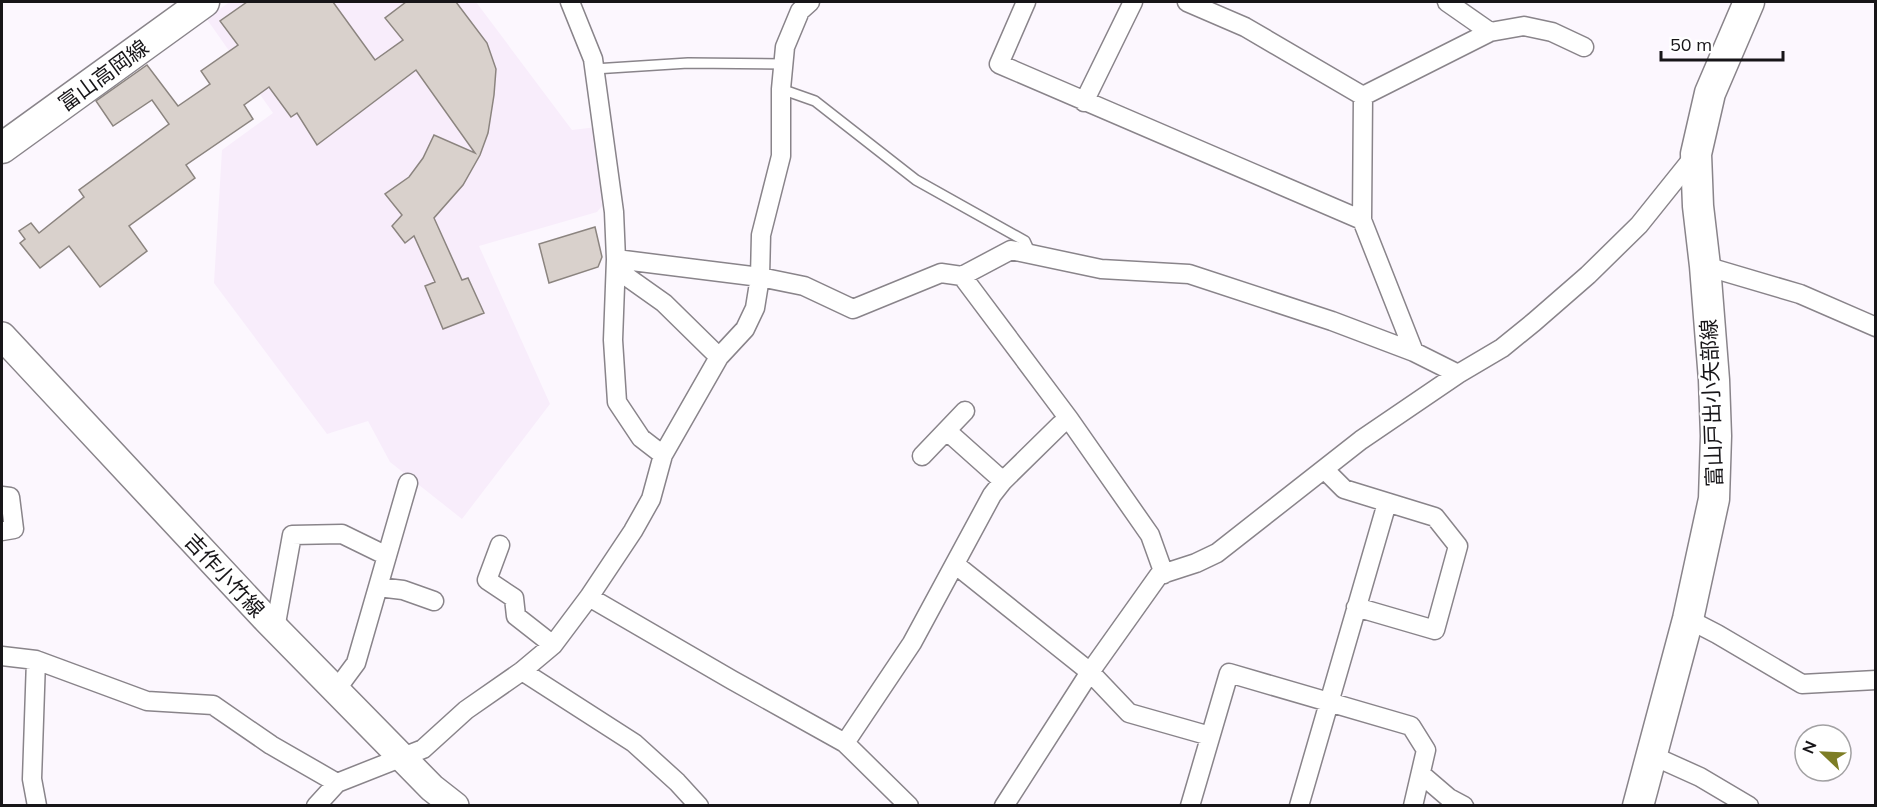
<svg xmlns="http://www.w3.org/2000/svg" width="1877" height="807" font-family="Mulish,'Noto Sans JP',sans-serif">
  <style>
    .built { fill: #f8edfb }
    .building { fill: #d9d1cc; stroke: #8b847f; stroke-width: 1.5 }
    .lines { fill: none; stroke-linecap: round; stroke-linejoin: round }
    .lane-casing { stroke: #89848a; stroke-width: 12 }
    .street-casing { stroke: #89848a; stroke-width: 21 }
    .secondary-casing { stroke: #89848a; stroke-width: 30 }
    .primary-casing { stroke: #89848a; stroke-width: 33 }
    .lane { stroke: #fff; stroke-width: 9 }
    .street { stroke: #fff; stroke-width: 18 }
    .secondary { stroke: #fff; stroke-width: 27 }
    .primary { stroke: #fff; stroke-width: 30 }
    .labels { text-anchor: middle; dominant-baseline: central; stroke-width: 4.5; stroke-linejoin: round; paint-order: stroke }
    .street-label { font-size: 21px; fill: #171518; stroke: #fff }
  </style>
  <rect width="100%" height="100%" fill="#fcf7fe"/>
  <!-- built -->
  <path class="built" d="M230 2H476L572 130 597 127 602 206 597 212 479 246 550 404 462 519 390 462 368 421 327 434 214 283 222 150 273 113 206 18Z"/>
  <!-- building -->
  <path class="building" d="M247 2H333L375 60 403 40 385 18 406 2H456L487 43 496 69 494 95 488 133 480 155 463 185 434 218 462 280 468 278 484 313 443 329 425 286 435 282 414 236 405 243 392 226 402 215 385 194 409 177 423 158 434 135 475 153 416 70 317 145 297 113 291 117 269 87 244 105 253 119 186 165 195 178 129 226 147 251 100 287 69 246 40 268 20 243 25 239 19 231 31 223 39 233 84 197 79 190 169 124 152 100 113 126 96 101 147 65 178 106 210 84 201 71 238 45 220 21Z
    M595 227 602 257 598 267 549 283 539 244Z"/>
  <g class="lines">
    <defs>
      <path id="lane" d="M594 69 688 63 783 64
        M781 89 815 101 916 180 1025 241 1031 254"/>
      <path id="street" d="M570 2 593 59 614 212 616 259 613 340 617 402 641 438 663 455
        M1026 2 999 64 1362 220
        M1187 2 1245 27 1363 96
        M1447 2 1490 32
        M1363 96 1362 220 1414 352
        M1363 96 1490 32 1524 26 1552 32 1584 47
        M1084 102 1133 2
        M616 259 760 277 804 286 853 309 941 273 962 276 1011 250 1101 269 1189 274 1332 321 1414 352 1458 374
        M1705 266 1800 294 1876 327
        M616 269 664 303 719 357
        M962 276 1069 419 1150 535 1164 574
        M947 431 1003 481
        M922 456 965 411
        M1325 470 1344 489 1435 517 1458 546 1435 630 1356 607
        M2 496 10 497 14 529 2 531
        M500 545 487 580 514 598 516 616 553 645
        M956 565 1090 672 1129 713 1210 736
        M378 587 403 590 434 601
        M589 597 732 680 845 743 909 806
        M1688 619 1717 634 1802 684 1876 680
        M275 629 292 535 342 534 387 556
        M2 656 36 660 147 701 213 705 271 745 337 783
        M36 660 32 779 37 806
        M522 671 634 743 677 782 699 806
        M336 690 356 663 408 483
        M845 743 912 643 992 495 1003 481 1060 425 1069 419
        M1660 759 1700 777 1749 806
        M1421 774 1449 798 1464 806
        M316 806 337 783 423 749 466 710 522 671 553 645 589 597 633 531 651 499 663 455 719 357 745 329 755 308 760 277 761 235 781 156V89L785 47 800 11 810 2
        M1004 806 1090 672 1159 575 1196 563 1217 553 1361 440 1458 374 1502 348 1534 322 1588 275 1639 225 1696 154
        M1190 806 1229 673 1411 726 1426 750 1413 806
        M1299 806 1387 503"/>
      <path id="secondary" d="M2 336 268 621 432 788 455 806"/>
      <path id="primary" d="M2 148 204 2
        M1638 806 1688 619 1714 499 1716 436 1714 380 1705 266 1698 206 1696 154 1710 93 1749 2"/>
    </defs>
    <!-- lane casing -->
    <use href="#lane" class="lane-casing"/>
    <!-- street casing -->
    <use href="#street" class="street-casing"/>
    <!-- secondary casing -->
    <use href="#secondary" class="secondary-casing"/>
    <!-- primary casing -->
    <use href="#primary" class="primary-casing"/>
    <!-- lane -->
    <use href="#lane" class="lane"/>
    <!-- street -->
    <use href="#street" class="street"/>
    <!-- secondary -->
    <use href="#secondary" class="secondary"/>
    <!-- primary -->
    <use href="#primary" class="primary"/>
  </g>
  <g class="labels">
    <!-- street labels -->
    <g class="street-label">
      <text transform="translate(103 75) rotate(-36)">富山高岡線</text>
      <text transform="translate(1711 403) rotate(-92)">富山戸出小矢部線</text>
      <text transform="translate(225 575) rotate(47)">吉作小竹線</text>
    </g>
  </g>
  <!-- border -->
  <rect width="1877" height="807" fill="none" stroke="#171518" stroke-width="6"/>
  <!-- north arrow -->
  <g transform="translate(1823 753) rotate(293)"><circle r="28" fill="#ffffff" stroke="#a2a1a3" stroke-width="1.5"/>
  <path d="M0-4.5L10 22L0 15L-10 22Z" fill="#7d7d25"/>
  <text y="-9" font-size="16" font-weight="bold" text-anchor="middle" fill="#171518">N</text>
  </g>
  <!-- scale -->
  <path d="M1661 51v9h122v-9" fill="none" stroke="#171518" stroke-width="3"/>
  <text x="1670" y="51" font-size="18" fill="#171518" stroke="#ffffff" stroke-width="4.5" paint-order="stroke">50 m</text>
</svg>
